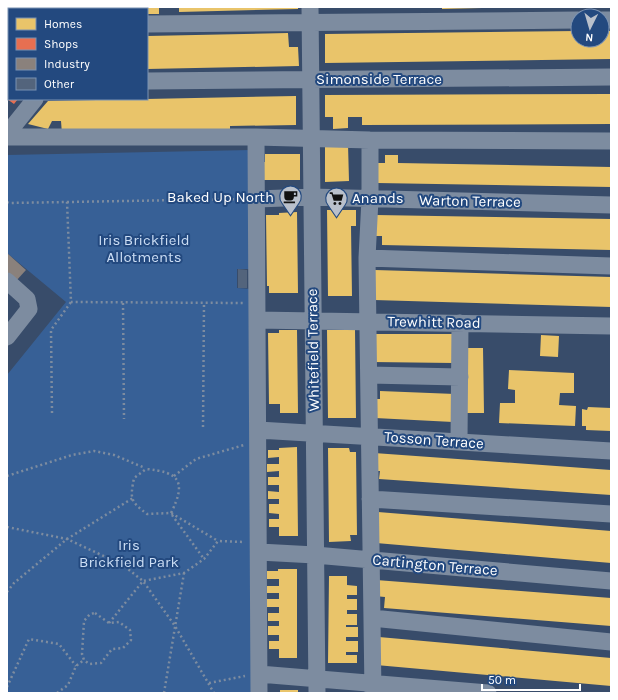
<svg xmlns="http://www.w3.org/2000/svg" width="618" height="700" font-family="Karla,sans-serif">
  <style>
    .green { fill: #376096 }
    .homes { fill: #e9c46a }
    .shops { fill: #e76f51 }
    .industry { fill: #8a817c }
    .building { fill: #53647c }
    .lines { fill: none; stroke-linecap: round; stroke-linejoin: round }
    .path { stroke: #7d8ca0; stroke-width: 2.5; stroke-dasharray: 2 3; stroke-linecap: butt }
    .minor { stroke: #7d8ca0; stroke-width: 17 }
    .labels { text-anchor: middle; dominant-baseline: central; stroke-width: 4; stroke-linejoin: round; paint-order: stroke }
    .street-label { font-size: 15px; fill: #fff; stroke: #23497f }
    .poi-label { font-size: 15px; fill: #fff; stroke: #23497f; text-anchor: end }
    .park-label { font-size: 15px; fill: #ccdef5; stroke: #23497f }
  </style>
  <rect width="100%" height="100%" fill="#384c6a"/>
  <!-- green -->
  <path class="green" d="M251 150V269H237V288L251 289V693H7V375L66 302 7 253V155Z"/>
  <!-- homes -->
  <path class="homes" d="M121 7H159V14H147V9H119Z
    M179 7H298V9L179 12Z
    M442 7H482V8L442 9Z
    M578 31V40H602V31H611V59L325 63V34Z
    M288 33 289 47H298L299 66 147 69V36Z
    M611 94V124L362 125V117H348V128L333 129V117H325V95Z
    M296 96V125L230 126V131L62 134 61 121H52L48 129 28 124 48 101Z
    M348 144 349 181 325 182V145Z
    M265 154H300V180H261V162H265Z
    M385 155H398V163L611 167V187L377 183V163H385Z
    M327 210H356V226H351L352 296H328Z
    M297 212 298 293H269V286H267L266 215H279V213Z
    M376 215 611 219V250L382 245V236H376Z
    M375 270 611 277V307L374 300Z
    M279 330H297L298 413H280V404H269L268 333H279Z
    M327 330H355L356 418H328Z
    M373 334H454V363L372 362Z
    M541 335 559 336 558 357 540 356Z
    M465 348H483L484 413H465Z
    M509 370 574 373V393H560L559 405 576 406 575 426 499 423 500 403H515V390L508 389Z
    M380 391 455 394 453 422 375 418 376 399H380Z
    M588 407 611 408V431L586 430V426H582V409L587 410Z
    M297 447 298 536H279V527H269V519H279V514L269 513V504H279V499H268V491L279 492V485H268V477H279V471L267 472V464H279V457L268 458V450H279V448Z
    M328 448H349L350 452H356L357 535H350L351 541 329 542Z
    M374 453 611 470V495L379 479 380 471H373Z
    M378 512 611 531V563L376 543Z
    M278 569H297V658H279V649H269V641H279V635H268V626H279V621H268V613H279V607H267V599H279V593H267V586H279V579H267V571H278Z
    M329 576H347V585L357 586V595H347V599H357V610H347V614H357V625H346V627H358V637H346V641H358V652H346V655H357V663H328Z
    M376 580 611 598V626L384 608 385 597 374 596Z
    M379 637 611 658V686L376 665Z
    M280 690H298V693H280Z"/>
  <!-- shops -->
  <path class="shops" d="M7 31 9 33V99H18L14 104 7 99Z"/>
  <!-- industry -->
  <path class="industry" d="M7 253 26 270 16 281 7 274Z"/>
  <!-- building -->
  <path class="building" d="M238 269 247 270V288H238Z"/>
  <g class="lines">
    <!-- path -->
    <path class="path" d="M7 202 9 203 67 202 71 302 243 303
      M67 202 242 199
      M123 303 124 419
      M52 413 51 330 71 302
      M203 427 204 303
      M7 476 72 455 94 451 114 455 145 468
      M174 476 196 459 244 445
      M171 513C187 481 179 472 146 469L134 478C130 499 130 501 147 514L171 513 218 541
      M172 515 204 559
      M7 527 67 539 123 565 143 581 175 626 214 693
      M7 592 14 583 67 539 133 498
      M95 613 109 623 119 622 130 630 131 640 123 648 112 649 101 663 89 664 84 660 82 654 84 621 90 614Z
      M109 623 143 581 184 573 204 559 218 541 245 542
      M209 683 245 676
      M7 687 29 639 59 644 76 666
      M57 693 68 685 76 666 84 660
      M164 693 184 573"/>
    <!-- minor -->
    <path class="minor" d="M69 7 71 9
      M310 7 317 693
      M104 9 106 7
      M602 20H611
      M147 24 578 20
      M147 81 611 77
      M7 134 35 99
      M7 137H256L370 140 611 141
      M256 137 259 693
      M370 140V199L367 258 373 693
      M257 199 311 197 611 205
      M367 258 611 266
      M7 281 27 299 29 309 7 337
      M257 320 611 326
      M369 375 460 377
      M258 430 611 451
      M459 441 460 323
      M370 499 611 514
      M259 552 315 555 611 581
      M372 618 611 642
      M259 674 488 693"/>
  </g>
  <!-- icons -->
  <defs>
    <symbol id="cafe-pin" viewBox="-11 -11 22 30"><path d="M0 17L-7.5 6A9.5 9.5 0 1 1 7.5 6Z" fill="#b9c0cb" stroke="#23497f"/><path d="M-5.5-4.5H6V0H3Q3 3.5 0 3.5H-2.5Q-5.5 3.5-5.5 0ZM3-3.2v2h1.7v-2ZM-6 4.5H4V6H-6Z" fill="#111"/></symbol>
    <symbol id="supermarket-pin" viewBox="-11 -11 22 30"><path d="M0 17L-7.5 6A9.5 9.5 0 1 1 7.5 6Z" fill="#b9c0cb" stroke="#23497f"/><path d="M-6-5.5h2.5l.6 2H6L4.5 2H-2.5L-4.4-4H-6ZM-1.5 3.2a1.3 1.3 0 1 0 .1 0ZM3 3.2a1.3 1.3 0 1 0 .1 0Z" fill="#111"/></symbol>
  </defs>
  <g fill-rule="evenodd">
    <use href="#cafe-pin" x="278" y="184" width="25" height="34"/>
    <use href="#supermarket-pin" x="324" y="186" width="25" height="34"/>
  </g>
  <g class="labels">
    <!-- street labels -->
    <g class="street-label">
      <text x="379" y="79">Simonside Terrace</text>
      <text transform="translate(470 201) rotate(1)">Warton Terrace</text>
      <text transform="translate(434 322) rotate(1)">Trewhitt Road</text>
      <text transform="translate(313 350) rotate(-91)">Whitefield Terrace</text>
      <text transform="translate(434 440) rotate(4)">Tosson Terrace</text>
      <text transform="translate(435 565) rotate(5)">Cartington Terrace</text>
    </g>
    <!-- poi labels -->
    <g class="poi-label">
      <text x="274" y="197">Baked Up North</text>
      <text x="352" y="198" text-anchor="start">Anands</text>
    </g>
    <!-- park labels -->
    <g class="park-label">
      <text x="144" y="240">Iris Brickfield<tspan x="144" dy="17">Allotments</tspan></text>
      <text x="129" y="545">Iris<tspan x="129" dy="17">Brickfield Park</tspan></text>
    </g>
  </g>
  <!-- border -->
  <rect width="618" height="700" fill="none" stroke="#ffffff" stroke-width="16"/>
  <!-- legend -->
  <rect x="8" y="8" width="140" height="92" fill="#23497f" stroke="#7b92b2"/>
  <rect x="16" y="18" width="20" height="12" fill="#e9c46a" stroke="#7b92b2"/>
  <text x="44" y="28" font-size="12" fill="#ffffff">Homes</text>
  <rect x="16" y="38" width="20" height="12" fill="#e76f51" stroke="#7b92b2"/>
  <text x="44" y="48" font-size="12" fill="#ffffff">Shops</text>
  <rect x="16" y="58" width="20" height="12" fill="#8a817c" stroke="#7b92b2"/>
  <text x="44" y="68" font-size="12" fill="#ffffff">Industry</text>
  <rect x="16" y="78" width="20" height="12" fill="#53647c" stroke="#7b92b2"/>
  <text x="44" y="88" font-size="12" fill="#ffffff">Other</text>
  <!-- north arrow -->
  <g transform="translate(590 28) rotate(185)"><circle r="19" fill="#23497f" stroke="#7b92b2"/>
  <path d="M0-3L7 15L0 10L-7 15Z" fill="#b9c0cb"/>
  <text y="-6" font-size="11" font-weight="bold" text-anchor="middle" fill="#ffffff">N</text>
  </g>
  <!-- scale -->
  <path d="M482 684v6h98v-6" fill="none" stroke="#ffffff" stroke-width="2"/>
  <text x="488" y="684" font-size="12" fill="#ffffff" stroke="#23497f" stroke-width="3" paint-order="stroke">50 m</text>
</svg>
